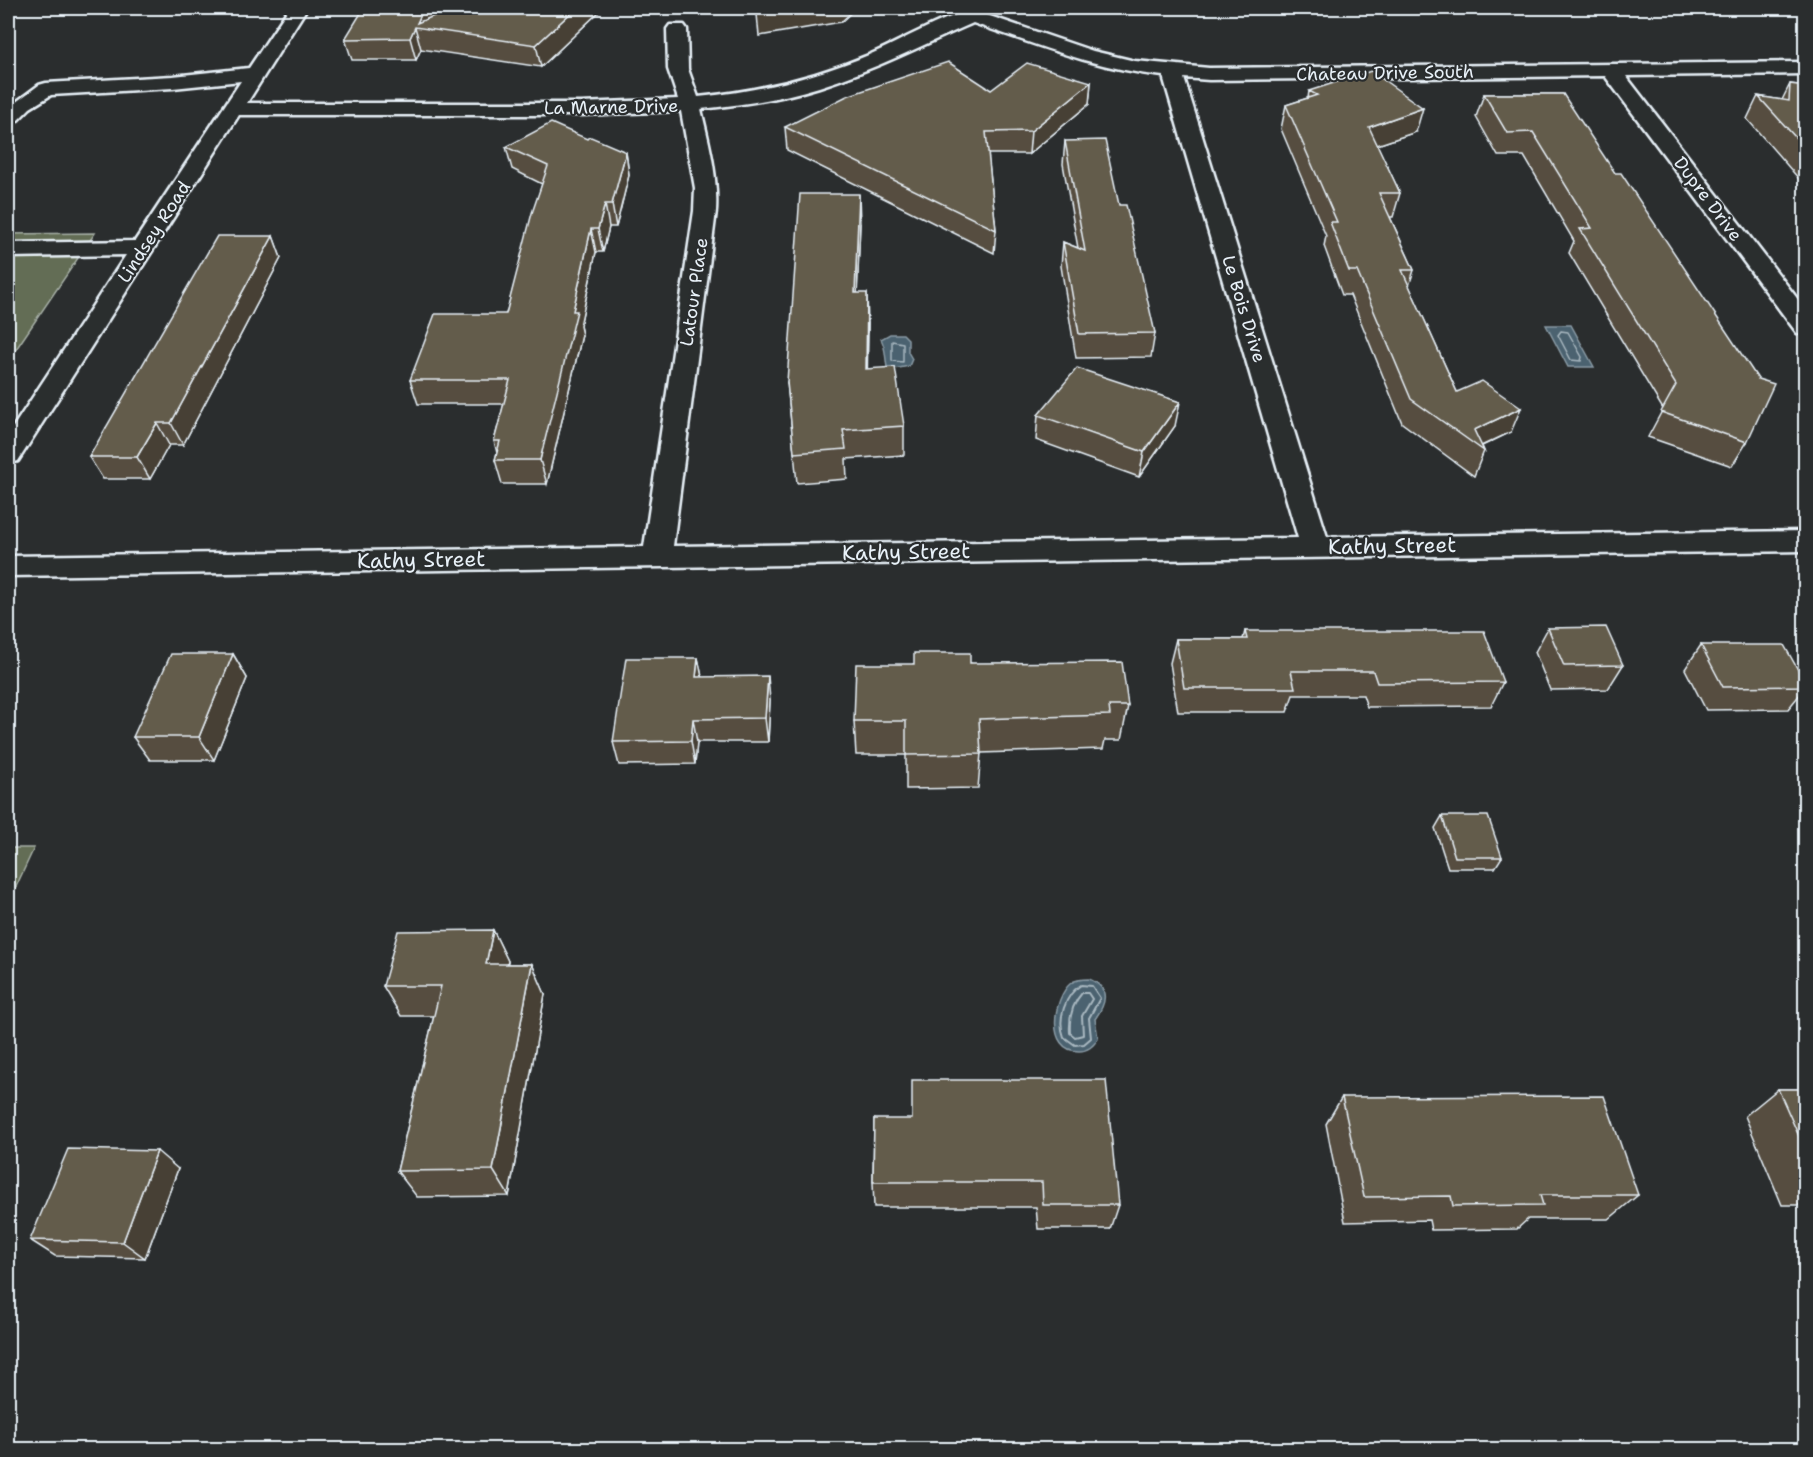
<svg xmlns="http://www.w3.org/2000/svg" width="1813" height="1457" font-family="'Shantell Sans',sans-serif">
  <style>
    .green { fill: #636d54; stroke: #a6afa6; stroke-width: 1.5 }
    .water { fill: #4b626f; stroke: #8a9ba6; stroke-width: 1.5 }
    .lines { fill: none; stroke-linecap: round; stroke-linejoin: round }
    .shore-far1 { stroke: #a9b8c1; stroke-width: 1.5 }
    .shore { stroke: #a9b8c1; stroke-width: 2 }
    .minor-casing { stroke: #e8f1f8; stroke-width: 5 }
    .minor { fill: #2a2d2e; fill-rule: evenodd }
    .wall { fill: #564e41; stroke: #e8f1f8; stroke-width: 1.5 }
    .shaded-wall { fill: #464035; stroke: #e8f1f8; stroke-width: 1.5 }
    .building { fill: #645b4c; stroke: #e8f1f8; stroke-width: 1.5 }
    .labels { text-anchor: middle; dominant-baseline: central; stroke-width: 4.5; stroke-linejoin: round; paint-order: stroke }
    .far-street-label { font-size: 18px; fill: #e8f1f8; stroke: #2a2d2e }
    .street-label { font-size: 21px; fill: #e8f1f8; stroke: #2a2d2e }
  </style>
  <rect width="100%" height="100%" fill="#2a2d2e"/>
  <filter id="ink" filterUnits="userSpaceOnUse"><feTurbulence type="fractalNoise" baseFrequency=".0167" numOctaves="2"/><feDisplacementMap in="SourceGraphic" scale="12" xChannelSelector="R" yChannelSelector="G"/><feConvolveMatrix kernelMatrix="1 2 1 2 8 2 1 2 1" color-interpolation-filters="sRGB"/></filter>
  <g filter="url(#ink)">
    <!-- green -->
    <path class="green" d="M95 233 8 361V234Z
      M8 848H34L8 904Z"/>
    <!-- water -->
    <path class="water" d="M1546 325H1571L1594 367H1568Z
      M890 334H903L908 339V352L912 359 909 366 899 368 887 367C885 357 886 348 881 339Z
      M1089 979C1111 988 1106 1004 1095 1019L1098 1038C1094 1046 1088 1051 1079 1051 1045 1051 1053 998 1071 983 1076 979 1083 979 1089 979Z"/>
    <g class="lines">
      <!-- shore-far1 -->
      <path class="shore-far1" d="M1561 331 1568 332 1582 357 1581 361 1571 360 1558 335Z
        M892 341 903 343V362L892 361Z"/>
      <!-- shore -->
      <path class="shore" d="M1081 985 1092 986 1100 998 1089 1018 1091 1038 1084 1044 1075 1045 1064 1037C1057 1019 1065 995 1081 985Z
        M1082 993H1088L1092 999 1082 1016 1083 1035 1075 1037 1070 1033C1069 1018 1072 1004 1082 993Z"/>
      <defs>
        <path id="minor" d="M289 8H307L247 103H581L678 99 668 69 667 29 670 25H684L687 29 688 69 698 97C759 91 814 78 871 54 904 40 937 19 972 10L1093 51 1135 61 1209 68 1806 62V74L1626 76 1806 310V335L1797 333 1605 76 1209 80 1184 78 1327 537 1806 531V551L8 576V556L644 547 694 211 695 188 681 111 581 115H239L18 461 8 464V435L126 255 8 257V243L135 241 241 81 173 88 51 95 30 108 15 123 8 125V108L39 85 46 83 173 76 249 68ZM973 23C1035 44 1097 69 1163 76L1298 538 673 546 716 211C718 176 709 143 701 109 741 105 781 99 819 87 872 71 922 45 973 23Z"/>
      </defs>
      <!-- minor casing -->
      <use href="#minor" class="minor-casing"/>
      <!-- minor -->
      <use href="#minor" class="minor"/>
    </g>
    <!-- wall -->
    <path class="wall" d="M440 8 437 15 453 8H603L541 67 421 49 416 60H352L345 39Z
      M1091 82 1089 104 1029 154H988L996 230 994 253 787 150 785 127 991 90Z
      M1790 84 1806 86V187L1747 119 1758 96 1782 100Z
      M1309 91 1416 132 1377 145 1400 193 1393 217H1390L1414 270 1409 286 1457 392 1511 432 1482 446 1484 451 1474 476 1402 423 1350 295H1342L1324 246 1326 236 1281 129 1286 105 1308 98Z
      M1484 94H1563L1747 442 1732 466 1648 437 1663 409 1569 253 1574 241 1524 156H1498L1476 117Z
      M587 139 626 152 629 175 616 227H609L603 252H596L580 326 582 335 547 484H502L495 460 497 453 494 441 504 404H418L410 380 506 314 542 184 512 169 506 147Z
      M1065 141 1119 205 1155 333 1151 357 1076 358 1061 266 1063 242 1078 248 1063 164Z
      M860 223 857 293 868 323 867 369 904 426V455L846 459 847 479 797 483 787 382Z
      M273 236 281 258 183 445H169L150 479H103L89 457Z
      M1038 415 1175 426 1139 477 1036 440Z
      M1548 628 1623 665 1608 689 1550 690 1535 652Z
      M1245 631 1503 682 1491 706 1367 707 1363 695H1293L1287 712H1178L1170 663 1176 639H1243Z
      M1701 645 1806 684V687L1788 709 1706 710 1685 669Z
      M233 654 247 678 214 760H150L133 737Z
      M698 658 702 677 770 700 768 742H697L695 764 619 765 613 742Z
      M970 663 1128 706 1121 740H1105L1103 749 981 753 978 788 906 789V755H856L854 721 913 664Z
      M1442 816 1502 857 1495 868H1448L1435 828Z
      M493 930 508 961 507 964H532L545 994 509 1196 417 1197 397 1171 434 1016H401L383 986Z
      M1778 1089H1806V1205H1782L1745 1116Z
      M1342 1097 1638 1195 1609 1219H1528L1517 1229 1431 1230 1429 1220 1345 1222 1326 1124Z
      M874 1119 1118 1205 1110 1229H1038L1036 1207H874L873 1182Z
      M178 1169 145 1258 55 1256 30 1240Z"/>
    <!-- shaded-wall -->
    <path class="shaded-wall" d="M424 8H440L430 30 417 23Z
      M576 8H603L541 67 536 45Z
      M794 8H856L841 22 759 36 757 14Z
      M415 27 421 49 416 60 410 38Z
      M1091 82 1089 104 1029 154 1031 131Z
      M1423 108 1416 132 1362 150 1369 127Z
      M626 152 629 175 616 227 612 204Z
      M859 194 860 223 856 323 855 293Z
      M605 204 609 227 603 252 598 229Z
      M591 229 596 252 580 326 582 335 547 484 540 460Z
      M273 236 281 258 183 445 171 423Z
      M867 293 868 323 867 398 866 369Z
      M1180 402 1175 426 1139 477 1144 452Z
      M1521 408 1511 432 1479 447 1474 430Z
      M157 423 169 445 150 479 137 457Z
      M233 654 247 678 214 760 199 737Z
      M698 658 703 682 696 677Z
      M768 676 770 700 768 742 765 718Z
      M693 719 697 742 695 764 691 741Z
      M493 930 508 961 501 994 486 964Z
      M532 964 545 994 509 1196 493 1170Z
      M157 1151 178 1169 145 1258 123 1242Z"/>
    <!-- building -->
    <path class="building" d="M364 8H424L417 23 453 8H576L536 45 415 27 410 38 345 39Z
      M764 8H794L757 14Z
      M948 62 991 90 1027 63 1091 82 1031 131 986 132 996 230 785 127 847 96Z
      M1371 71 1423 108 1369 127 1400 193H1379L1414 270H1402L1457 392 1482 381 1521 408 1474 430 1484 451 1411 399 1357 271H1349L1330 222H1337L1286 105 1317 95 1309 91Z
      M1790 84 1806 86V149L1758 96 1789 101Z
      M1484 94H1563L1615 173H1621L1758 379 1774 384 1747 442 1661 412 1676 385 1580 229 1592 228 1533 132 1507 133Z
      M551 123 587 139 591 137 626 152 612 204H605L598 229H591L573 311H577L540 460H495L500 441H494L510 380H410L435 314H506L532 213 548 166 506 147Z
      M1105 140 1119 205H1126L1155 333 1079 334 1063 242 1085 251 1065 141Z
      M800 194H859L855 293H867L866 369 895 367 904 426 843 430 846 449 794 453 787 382Z
      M217 236H273L171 423H157L137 457H89Z
      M1077 368 1180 402 1144 452 1038 415Z
      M1606 627 1623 665 1564 666 1548 628Z
      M1245 631H1484L1503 682 1377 683 1373 671H1291L1295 688H1184L1176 639H1247Z
      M1701 645H1784L1806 684V686L1723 687Z
      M914 653H970V663L1122 662 1128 706H1109L1110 715 979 719 981 754 906 755V721H854L856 664H914Z
      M171 654H233L199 737H133Z
      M626 658H698L696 677 768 676 765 718 693 719 691 741 613 742Z
      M1442 816H1488L1502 857H1455Z
      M493 930 486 964H532L493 1170 397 1171 441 986H383L398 931Z
      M912 1080H1106L1118 1205H1043L1042 1182H873L874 1119H912Z
      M1778 1089H1806V1152Z
      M1604 1096 1638 1195H1540L1543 1205 1453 1206 1451 1196 1364 1197 1342 1097Z
      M68 1149 157 1151 123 1242 30 1240Z"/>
  </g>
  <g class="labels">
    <!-- far-street labels -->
    <g class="far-street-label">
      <text transform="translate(1385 73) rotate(-1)">Chateau Drive South</text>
      <text transform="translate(611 107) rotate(-1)">La Marne Drive</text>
      <text transform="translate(1708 199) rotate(53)">Dupre Drive</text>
      <text transform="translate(154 232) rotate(-57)">Lindsey Road</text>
      <text transform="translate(694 292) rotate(-82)">Latour Place</text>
      <text transform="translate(1244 309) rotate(73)">Le Bois Drive</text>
    </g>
    <!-- street labels -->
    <g class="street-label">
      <text transform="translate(1392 546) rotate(-1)">Kathy Street</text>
      <text transform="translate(906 552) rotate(-1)">Kathy Street</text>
      <text transform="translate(421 560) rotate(-1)">Kathy Street</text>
    </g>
  </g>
  <!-- margin -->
  <rect width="1813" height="1457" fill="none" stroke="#2a2d2e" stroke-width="30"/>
  <rect x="15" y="15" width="1783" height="1427" fill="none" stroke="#e8f1f8" stroke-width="2" filter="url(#ink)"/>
</svg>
